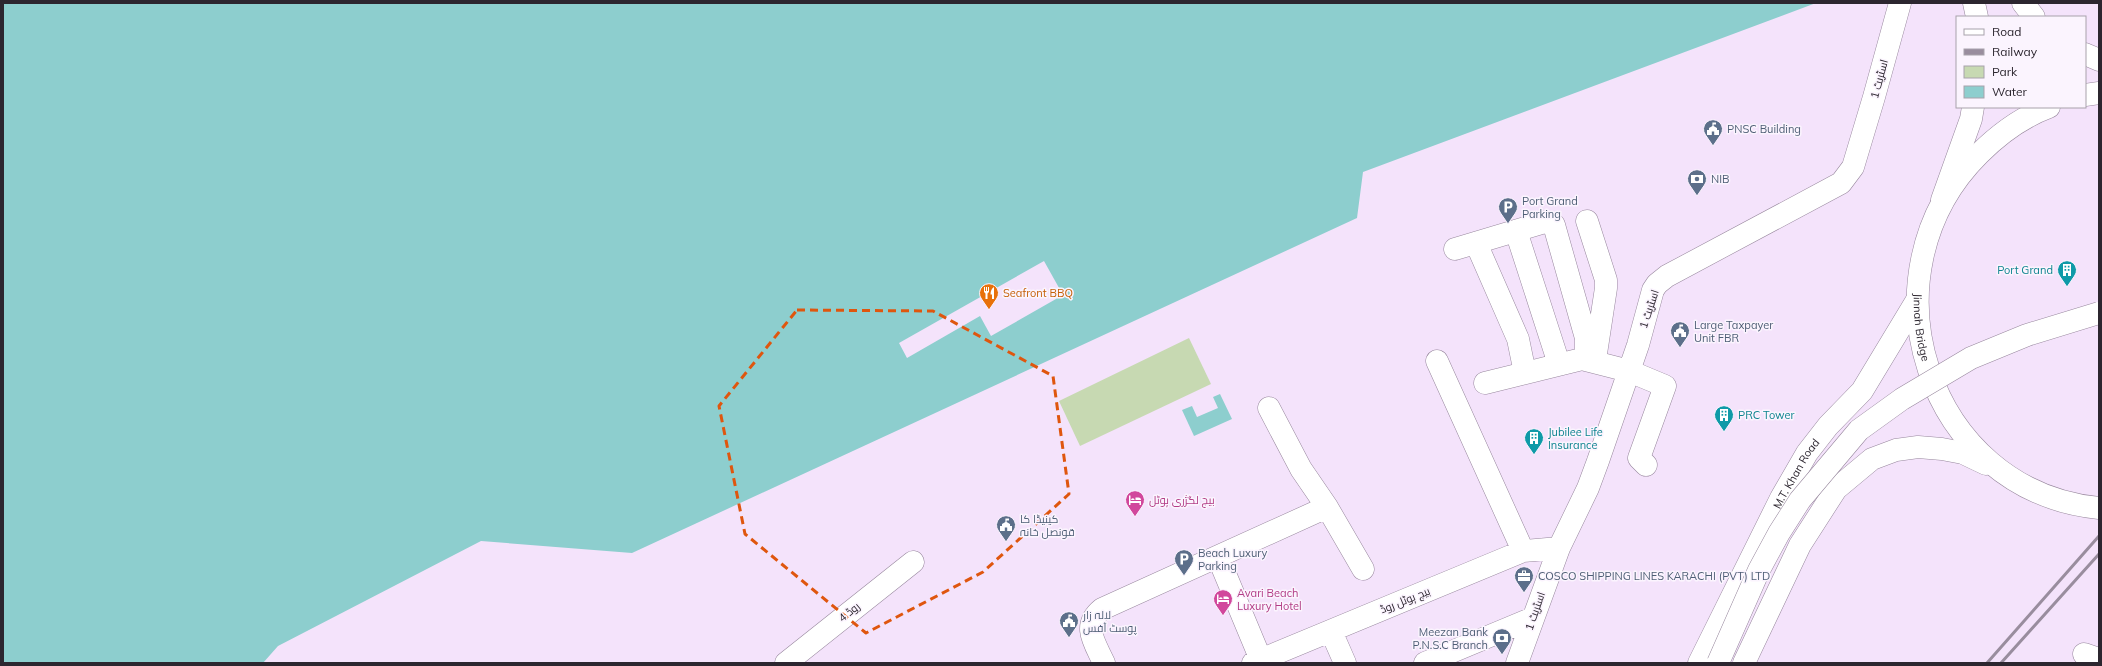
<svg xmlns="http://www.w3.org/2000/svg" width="2102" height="666" font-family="Mulish,Cairo,sans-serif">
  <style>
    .green { fill: #c7d9b2 }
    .water { fill: #8dcece }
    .pier { fill: #f4e3fb }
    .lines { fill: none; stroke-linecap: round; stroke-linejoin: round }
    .minor-casing { stroke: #97879d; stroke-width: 23 }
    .major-casing { stroke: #97879d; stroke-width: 23 }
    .highway-casing { stroke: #97879d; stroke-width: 23 }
    .minor { stroke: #fff; stroke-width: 22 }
    .major { stroke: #fff; stroke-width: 22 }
    .highway { stroke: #fff; stroke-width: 22 }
    .rail { stroke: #998d9e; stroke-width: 3 }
    .highway-bridge-casing { stroke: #97879d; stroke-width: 23; stroke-linecap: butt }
    .highway-bridge { stroke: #fff; stroke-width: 22 }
    .marked { fill: none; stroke: #df560e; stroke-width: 3; stroke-dasharray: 8 5; stroke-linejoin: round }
    .labels { text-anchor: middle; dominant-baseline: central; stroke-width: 3; stroke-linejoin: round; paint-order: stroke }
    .street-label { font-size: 11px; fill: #2c262f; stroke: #fbf4fe }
    .service-label { font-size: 11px; fill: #4e5e75; stroke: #fbf4fe; text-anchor: start }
    .culture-label { font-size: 11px; fill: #0d838f; stroke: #fbf4fe; text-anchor: start }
    .food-label { font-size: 11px; fill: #c56008; stroke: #fbf4fe; text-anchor: start }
    .hotel-label { font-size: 11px; fill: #b23c85; stroke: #fbf4fe; text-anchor: start }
  </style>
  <rect width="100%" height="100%" fill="#f4e3fb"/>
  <!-- green -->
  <path class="green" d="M1189 338 1211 384 1080 446 1059 401Z"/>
  <!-- water -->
  <path class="water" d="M3 3H1816L1363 172 1357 218 632 553 481 541 278 646 263 663H3Z
    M1220 394 1232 419 1194 436 1182 410 1192 406 1197 417 1218 408 1213 397Z"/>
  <!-- pier -->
  <path class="pier" d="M1044 261 1063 295 991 336 980 316 907 358 899 343Z"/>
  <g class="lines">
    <defs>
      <path id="minor" d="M1587 221 1606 280V288L1595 360
        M1516 231 1559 364
        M1476 243 1518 339 1525 373
        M1455 249 1545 222 1554 225 1586 338V360
        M1437 361 1523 551
        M1485 383 1582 359 1629 371 1665 386 1639 458 1646 465
        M1327 507 1363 569
        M1218 557 1261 660
        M1331 631 1345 663
        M2084 654 2099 659
        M786 663 913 562
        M1104 663C1095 643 1081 626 1102 609L1327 507 1301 469 1269 408
        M1253 663 1523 551 1559 548
        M1425 663 1533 618
        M1517 663 1559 548 1588 488 1598 461 1638 345 1653 290 1657 284 1667 276 1841 183 1853 167 1874 97 1900 3"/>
      <path id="major" d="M1974 3 1977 17
        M2023 3 2034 17
        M2085 54 2099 60
        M1942 200 1971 119 1973 107"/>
      <g id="highway">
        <path d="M2085 95 2099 93"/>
        <path id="s1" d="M2049 107C2022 117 1999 134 1979 154 1858 274 1926 491 2099 508"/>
        <path id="s2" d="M1699 663 1781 498 1807 453 1828 426 1862 391 1917 300"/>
        <path d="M1744 663 1800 545 1836 489 1872 459 1896 450 1918 447 1942 449 1963 453 1986 464"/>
      </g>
    </defs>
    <!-- minor casing -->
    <use href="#minor" class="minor-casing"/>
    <!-- major casing -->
    <use href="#major" class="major-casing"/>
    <!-- highway casing -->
    <use href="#highway" class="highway-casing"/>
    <!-- minor -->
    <use href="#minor" class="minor"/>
    <!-- major -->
    <use href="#major" class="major"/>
    <!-- highway -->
    <use href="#highway" class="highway"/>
    <!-- rail -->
    <path class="rail" d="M1987 663 2099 536
      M2001 663 2099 554"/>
    <defs>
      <path id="highway-bridge" d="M1718 663 1759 570 1779 533 1800 500 1859 430 1902 399 1971 358 2027 335 2099 313"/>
    </defs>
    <!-- highway-bridge casing -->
    <use href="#highway-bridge" class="highway-bridge-casing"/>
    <!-- highway-bridge -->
    <use href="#highway-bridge" class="highway-bridge"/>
  </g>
  <!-- marked area -->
  <path class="marked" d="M797 310 933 311 1053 376 1069 494 983 572 866 633 745 534 719 406Z"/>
  <!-- icons -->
  <defs>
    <symbol id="civic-pin" viewBox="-11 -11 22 30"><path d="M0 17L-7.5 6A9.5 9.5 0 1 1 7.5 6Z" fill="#5c6f8a" stroke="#fbf4fe"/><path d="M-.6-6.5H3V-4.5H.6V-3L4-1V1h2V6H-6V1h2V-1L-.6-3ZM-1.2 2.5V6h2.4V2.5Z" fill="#fff"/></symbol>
    <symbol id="bank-pin" viewBox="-11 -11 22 30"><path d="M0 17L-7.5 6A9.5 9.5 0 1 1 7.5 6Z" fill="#5c6f8a" stroke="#fbf4fe"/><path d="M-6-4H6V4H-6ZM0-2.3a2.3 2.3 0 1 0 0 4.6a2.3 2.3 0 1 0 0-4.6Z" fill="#fff"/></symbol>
    <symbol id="parking-pin" viewBox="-11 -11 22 30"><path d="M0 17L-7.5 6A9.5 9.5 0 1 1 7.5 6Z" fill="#5c6f8a" stroke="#fbf4fe"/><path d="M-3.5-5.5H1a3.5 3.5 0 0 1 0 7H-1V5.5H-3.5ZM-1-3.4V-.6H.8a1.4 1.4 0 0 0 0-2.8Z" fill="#fff"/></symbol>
    <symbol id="building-pin" viewBox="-11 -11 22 30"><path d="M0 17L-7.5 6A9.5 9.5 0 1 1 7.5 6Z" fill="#0f9aa8" stroke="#fbf4fe"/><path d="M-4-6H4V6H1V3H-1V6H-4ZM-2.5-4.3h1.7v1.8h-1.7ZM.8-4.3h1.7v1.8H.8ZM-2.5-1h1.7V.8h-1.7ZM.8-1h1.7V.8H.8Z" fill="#fff"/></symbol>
    <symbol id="restaurant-pin" viewBox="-11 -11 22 30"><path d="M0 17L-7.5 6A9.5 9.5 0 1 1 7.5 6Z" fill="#e8710a" stroke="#fbf4fe"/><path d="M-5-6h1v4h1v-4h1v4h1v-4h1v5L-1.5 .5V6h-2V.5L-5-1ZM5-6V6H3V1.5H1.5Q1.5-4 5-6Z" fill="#fff"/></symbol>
    <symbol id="hotel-pin" viewBox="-11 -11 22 30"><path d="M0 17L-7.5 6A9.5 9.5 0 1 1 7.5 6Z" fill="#d1479c" stroke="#fbf4fe"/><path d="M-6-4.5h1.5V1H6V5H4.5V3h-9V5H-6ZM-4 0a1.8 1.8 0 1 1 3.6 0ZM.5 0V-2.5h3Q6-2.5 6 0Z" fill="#fff"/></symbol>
    <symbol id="office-pin" viewBox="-11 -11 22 30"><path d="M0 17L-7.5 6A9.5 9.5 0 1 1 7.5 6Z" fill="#5c6f8a" stroke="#fbf4fe"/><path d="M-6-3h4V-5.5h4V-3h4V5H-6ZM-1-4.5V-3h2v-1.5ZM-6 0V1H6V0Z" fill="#fff"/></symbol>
  </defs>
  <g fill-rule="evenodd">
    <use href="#civic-pin" x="1702" y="118" width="22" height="30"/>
    <use href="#bank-pin" x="1686" y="168" width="22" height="30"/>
    <use href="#parking-pin" x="1497" y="196" width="22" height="30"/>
    <use href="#building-pin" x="2056" y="259" width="22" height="30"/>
    <use href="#restaurant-pin" x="978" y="282" width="22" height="30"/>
    <use href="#civic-pin" x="1669" y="320" width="22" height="30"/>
    <use href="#building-pin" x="1713" y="404" width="22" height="30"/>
    <use href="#building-pin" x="1523" y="427" width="22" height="30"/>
    <use href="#hotel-pin" x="1124" y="489" width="22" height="30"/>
    <use href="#civic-pin" x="995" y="514" width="22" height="30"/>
    <use href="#parking-pin" x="1173" y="548" width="22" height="30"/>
    <use href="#office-pin" x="1513" y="565" width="22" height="30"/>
    <use href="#hotel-pin" x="1212" y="588" width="22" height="30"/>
    <use href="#civic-pin" x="1058" y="610" width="22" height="30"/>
    <use href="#bank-pin" x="1491" y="627" width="22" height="30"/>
  </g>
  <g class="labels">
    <!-- street labels -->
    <g class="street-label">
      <text transform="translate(1879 79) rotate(-75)">اسٹریٹ 1</text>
      <text transform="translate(1649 309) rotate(-72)">اسٹریٹ 1</text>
      <text stroke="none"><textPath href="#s1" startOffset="275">Jinnah Bridge</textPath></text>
      <text stroke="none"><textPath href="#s2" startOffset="213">M.T. Khan Road</textPath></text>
      <text transform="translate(1405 600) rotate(-22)">بیچ ہوٹل روڈ</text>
      <text transform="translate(1535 611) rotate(-71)">اسٹریٹ 1</text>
      <text transform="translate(849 612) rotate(-39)">روڈ 4</text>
    </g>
    <!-- service labels -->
    <g class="service-label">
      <text x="1727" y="129">PNSC Building</text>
      <text x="1711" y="179">NIB</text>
      <text x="1522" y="201">Port Grand<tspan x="1522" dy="13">Parking</tspan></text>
      <text x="1694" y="325">Large Taxpayer<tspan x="1694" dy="13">Unit FBR</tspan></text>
      <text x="1020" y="519">کینیڈا کا<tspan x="1020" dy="13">قونصل خانہ</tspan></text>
      <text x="1198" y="553">Beach Luxury<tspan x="1198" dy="13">Parking</tspan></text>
      <text x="1538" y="576">COSCO SHIPPING LINES KARACHI (PVT) LTD</text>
      <text x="1083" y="615">لالہ زار<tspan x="1083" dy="13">پوسٹ آفس</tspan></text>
      <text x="1488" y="632" text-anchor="end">Meezan Bank<tspan x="1488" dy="13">P.N.S.C Branch</tspan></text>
    </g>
    <!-- culture labels -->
    <g class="culture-label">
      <text x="2053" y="270" text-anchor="end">Port Grand</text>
      <text x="1738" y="415">PRC Tower</text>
      <text x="1548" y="432">Jubilee Life<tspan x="1548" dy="13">Insurance</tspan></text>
    </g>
    <!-- food labels -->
    <g class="food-label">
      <text x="1003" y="293">Seafront BBQ</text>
    </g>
    <!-- hotel labels -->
    <g class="hotel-label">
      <text x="1149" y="500">بیچ لگژری ہوٹل</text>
      <text x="1237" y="593">Avari Beach<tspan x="1237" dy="13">Luxury Hotel</tspan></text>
    </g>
  </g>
  <!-- border -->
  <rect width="2102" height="666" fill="none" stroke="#2c262f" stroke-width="8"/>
  <!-- legend -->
  <rect x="1956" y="16" width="130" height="92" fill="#fbf4fe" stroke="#a8a2ab"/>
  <rect x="1964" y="29" width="20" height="6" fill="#ffffff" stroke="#a8a2ab"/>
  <text x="1992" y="36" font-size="12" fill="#2c262f">Road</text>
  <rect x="1964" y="49" width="20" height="6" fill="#998d9e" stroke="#a8a2ab"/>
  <text x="1992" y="56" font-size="12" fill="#2c262f">Railway</text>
  <rect x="1964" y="66" width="20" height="12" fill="#c7d9b2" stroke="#a8a2ab"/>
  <text x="1992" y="76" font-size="12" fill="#2c262f">Park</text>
  <rect x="1964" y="86" width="20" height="12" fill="#8dcece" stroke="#a8a2ab"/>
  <text x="1992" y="96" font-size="12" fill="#2c262f">Water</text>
</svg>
